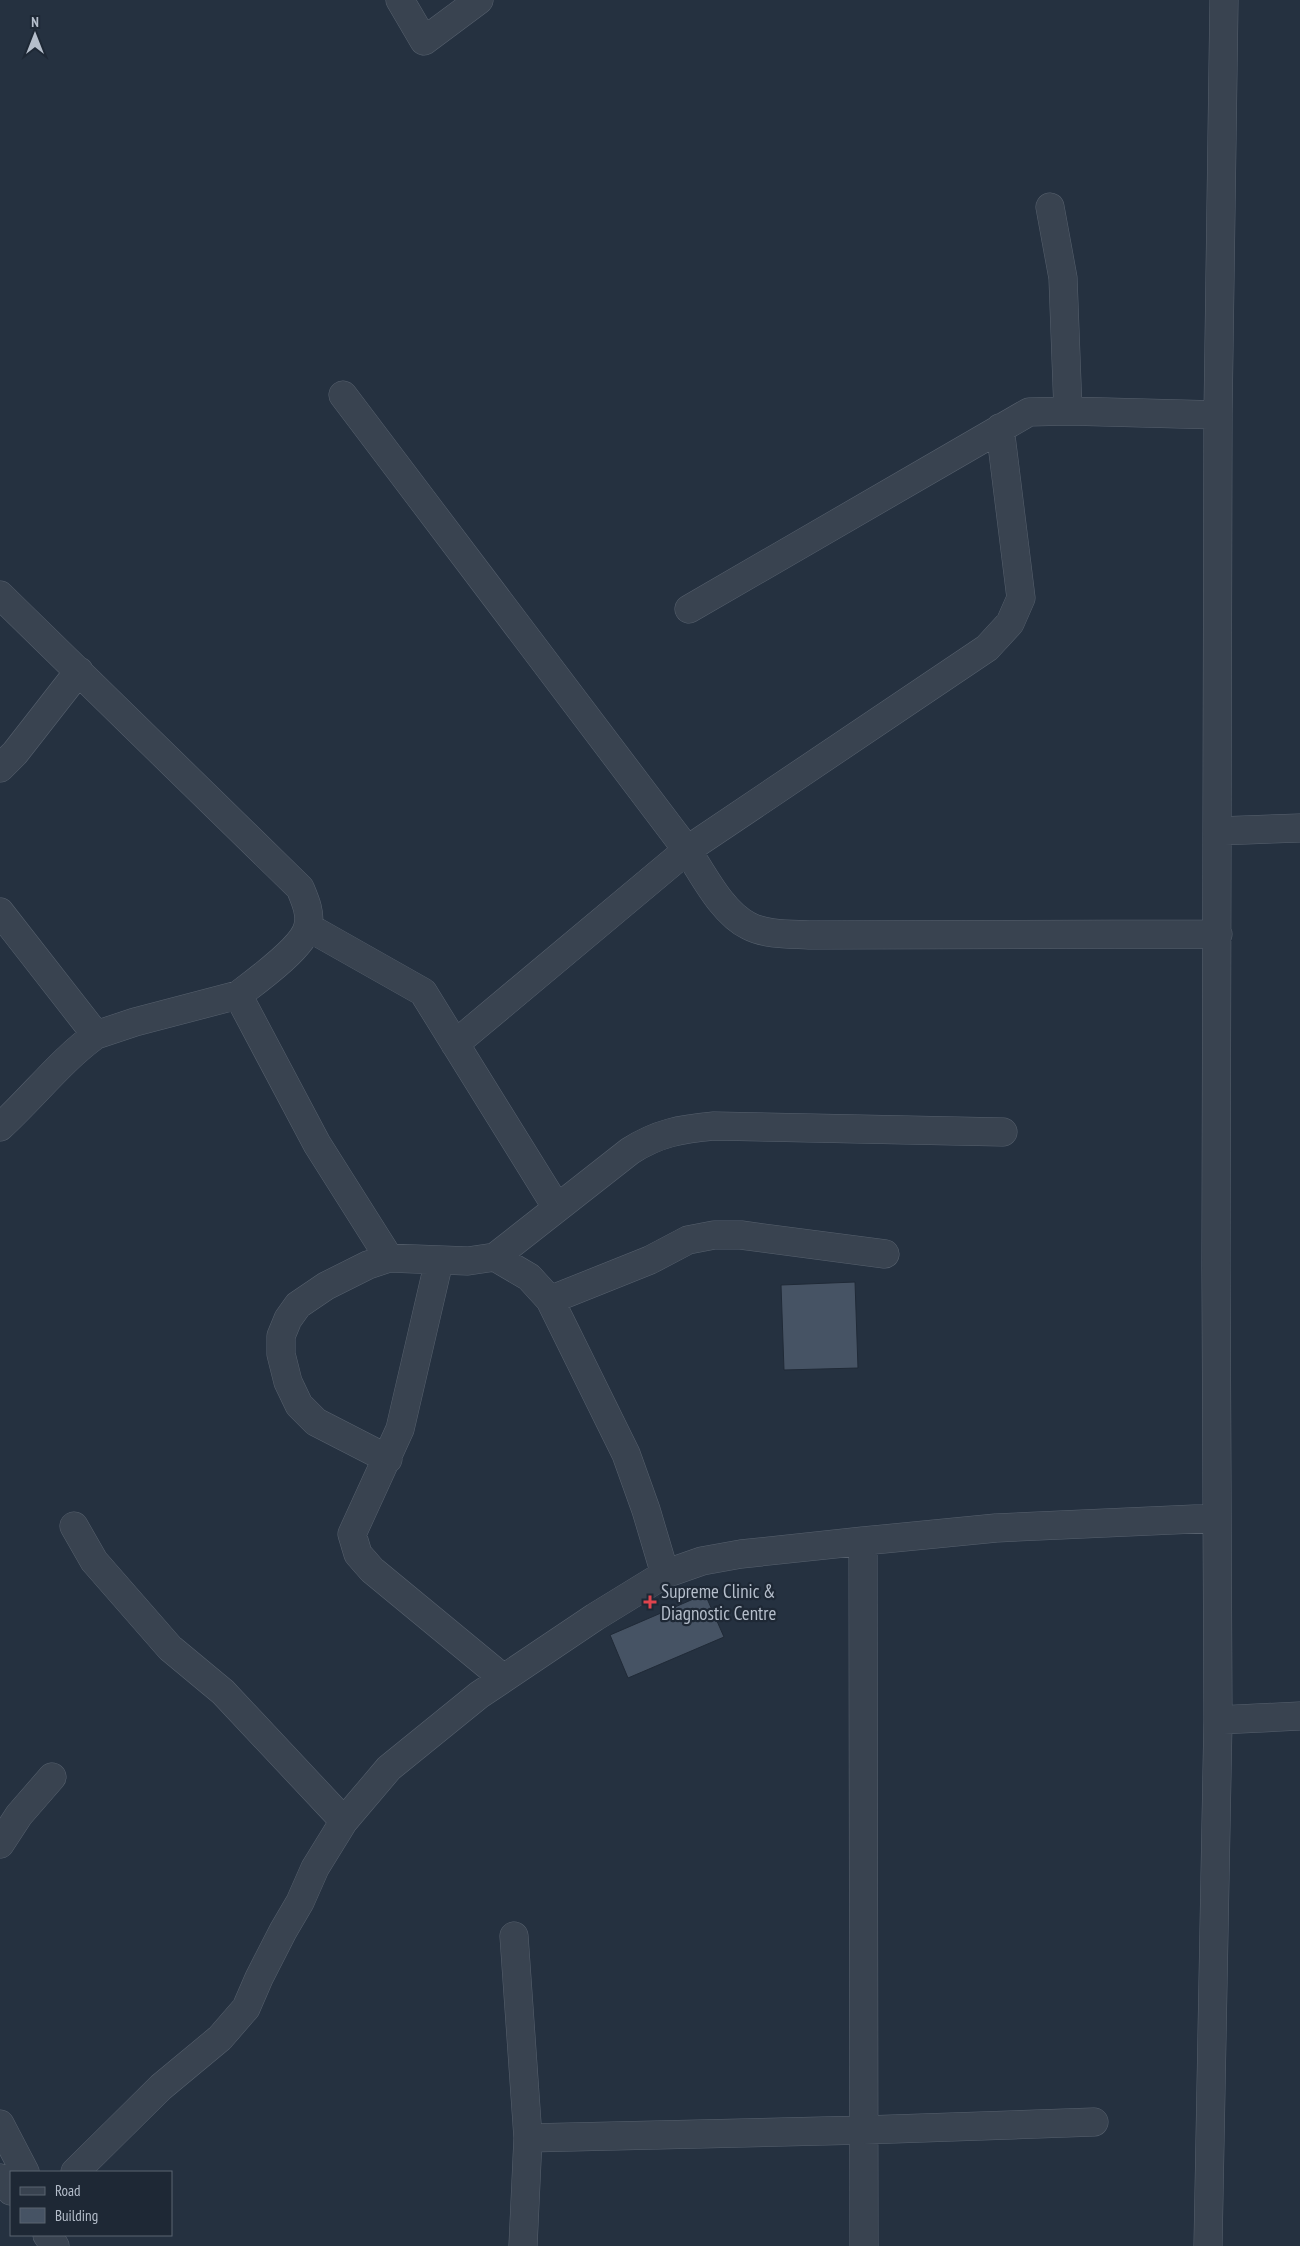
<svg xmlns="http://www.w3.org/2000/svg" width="1300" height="2246" font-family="'PT Sans Narrow',sans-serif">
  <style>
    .building { fill: #465364; stroke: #202a37 }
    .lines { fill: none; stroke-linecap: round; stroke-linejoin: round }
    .minor-casing { stroke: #57616e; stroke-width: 29 }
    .minor { stroke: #394350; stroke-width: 28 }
    .health-dot { fill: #e0444e; stroke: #1e2835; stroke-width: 2 }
    .labels { text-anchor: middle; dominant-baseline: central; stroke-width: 4.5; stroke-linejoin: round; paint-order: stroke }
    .poi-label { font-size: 19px; fill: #b5becb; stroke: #1e2835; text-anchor: start }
  </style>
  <rect width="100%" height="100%" fill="#253140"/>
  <!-- building -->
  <path class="building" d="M855 1282 858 1368 784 1370 781 1285Z
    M705 1594 724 1637 628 1678 610 1635Z"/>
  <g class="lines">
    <defs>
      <path id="minor" d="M400 0 424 41 479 0
        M1050 207 1063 278 1068 411
        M343 395 687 850C703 874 722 913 749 926 766 935 791 934 809 935L1218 934
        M0 595 300 888C305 900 311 913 308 926 304 947 255 982 238 995L317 1144 389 1258
        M689 609 1029 412 1068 411 1218 415
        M0 768 15 753 79 671
        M1218 831 1300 828
        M0 912 96 1035 135 1022 238 995
        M308 927 423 992 557 1208
        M455 1044 687 850 987 648 1010 623 1021 598 1000 428
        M0 1127C32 1098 62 1059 96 1035
        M495 1257 630 1151C658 1133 681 1129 714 1126L1003 1132
        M439 1261 400 1429 352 1534 358 1554 372 1570 503 1678
        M550 1300 650 1260 688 1240 714 1235H741L885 1254
        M388 1459 316 1422 299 1405 288 1382 281 1354V1336L288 1319 298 1305 326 1286 368 1265 389 1258 468 1261 495 1257 529 1277 550 1300 626 1454 646 1510 665 1574
        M74 1526 94 1561 170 1648 223 1692 344 1821
        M863 1541 864 2246
        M1218 1720 1300 1716
        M0 1844 19 1815 52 1777
        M514 1936 528 2138 864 2130 1094 2122
        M0 2124 25 2172
        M75 2172 161 2087 220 2038 246 2008 259 1978 283 1931 300 1902 315 1868 344 1821 389 1768 479 1695 595 1617 665 1574 702 1561 741 1554 863 1541 996 1528 1217 1518
        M0 2178 11 2191
        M47 2235 55 2246
        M523 2246 528 2138
        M1208 2246 1218 1720 1216 1265 1218 415 1224 0"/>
    </defs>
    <!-- minor casing -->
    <use href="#minor" class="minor-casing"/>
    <!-- minor -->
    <use href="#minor" class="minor"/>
  </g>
  <!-- markers -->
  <path class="health-dot" d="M647.5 1594.5h5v5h5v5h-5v5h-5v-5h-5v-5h5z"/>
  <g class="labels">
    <!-- poi labels -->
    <g class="poi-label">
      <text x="661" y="1591">Supreme Clinic &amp;<tspan x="661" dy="22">Diagnostic Centre</tspan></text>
    </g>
  </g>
  <!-- legend -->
  <rect x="10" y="2171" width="162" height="65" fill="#1e2835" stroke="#5a6471"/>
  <rect x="20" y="2187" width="25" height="8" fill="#394350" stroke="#5a6471"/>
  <text x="55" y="2196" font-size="15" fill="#b5becb">Road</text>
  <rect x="20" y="2208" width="25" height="15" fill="#465364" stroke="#5a6471"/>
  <text x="55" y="2221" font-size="15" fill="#b5becb">Building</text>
  <!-- north arrow -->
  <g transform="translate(35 35)" stroke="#1e2835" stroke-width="4" paint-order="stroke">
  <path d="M0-4L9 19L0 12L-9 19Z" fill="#b5becb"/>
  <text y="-8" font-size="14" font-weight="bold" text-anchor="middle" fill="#b5becb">N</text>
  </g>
</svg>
